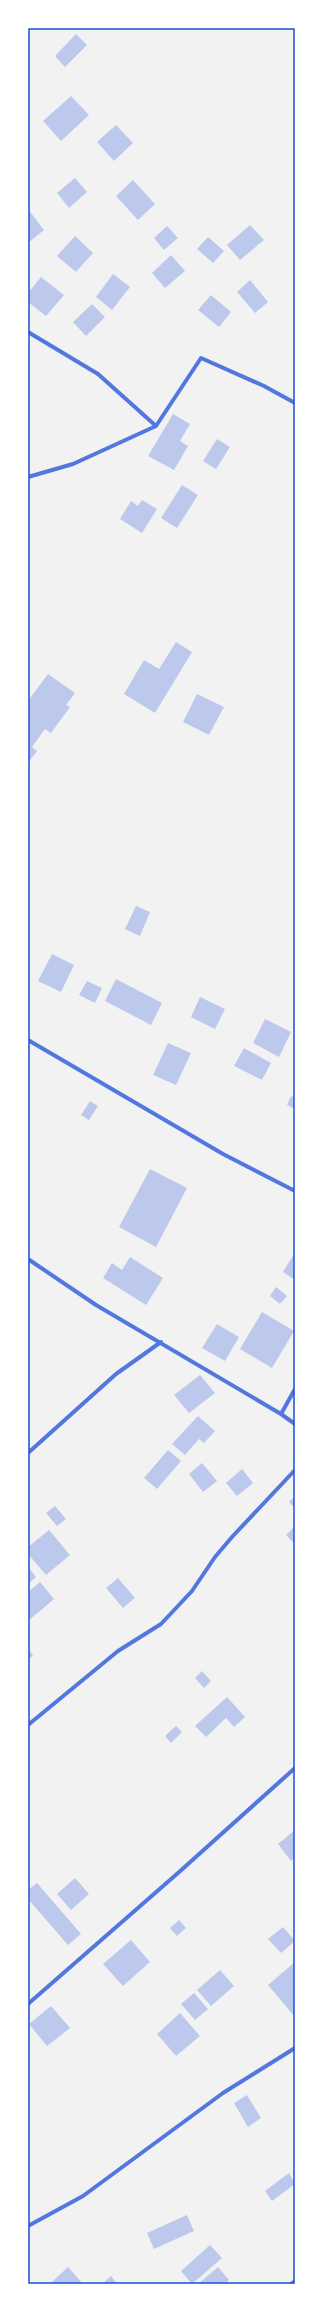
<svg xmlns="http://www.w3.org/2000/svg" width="323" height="2312" font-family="Overpass,sans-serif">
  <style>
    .building { fill: #bdc9ec }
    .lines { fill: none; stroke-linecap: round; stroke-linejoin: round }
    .minor { stroke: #5277de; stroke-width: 4 }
    .neatline { fill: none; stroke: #1d4ed8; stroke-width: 1.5 }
  </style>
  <rect width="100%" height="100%" fill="#f2f2f2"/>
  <!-- building -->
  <path class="building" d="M76 34 87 45 65 67 55 56Z
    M71 96 89 115 61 141 43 121Z
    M116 125 133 143 114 161 97 142Z
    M75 178 87 192 69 208 57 193Z
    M133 180 155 204 138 220 116 196Z
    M28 209 44 230 28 243Z
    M250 225 264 240 240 260 227 245Z
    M167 226 178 238 164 250 154 238Z
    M75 236 93 253 76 272 57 256Z
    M208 237 224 251 213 263 197 249Z
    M171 255 185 271 165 288 152 273Z
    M113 274 130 287 112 310 96 297Z
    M41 277 64 295 46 316 28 302V293Z
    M250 280 268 302 255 313 237 292Z
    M211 295 231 312 219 327 198 310Z
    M92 304 105 317 86 336 73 322Z
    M173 414 190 424 180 441 188 446 174 470 148 456Z
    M217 439 230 447 216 469 203 461Z
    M182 485 198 495 177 528 161 518Z
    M142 500 157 509 142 533 120 519 131 501 138 506Z
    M176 642 192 652 155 713 124 694 144 660 159 669Z
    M48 674 75 693 66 705 70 707 51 733 45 729 32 747 37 751 28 763V701Z
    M197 694 224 707 209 735 183 722Z
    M136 906 150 912 140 936 125 929Z
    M52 954 74 965 61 992 38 981Z
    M116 979 162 1003 151 1025 105 1001Z
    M87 981 102 988 95 1003 79 995Z
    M200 997 225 1009 215 1029 191 1017Z
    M265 1019 291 1032 279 1057 253 1043Z
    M168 1043 191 1053 176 1085 153 1075Z
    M244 1048 271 1063 262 1080 234 1066Z
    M291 1096 295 1098V1109L287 1105Z
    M90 1101 98 1106 89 1120 81 1115Z
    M150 1169 187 1188 156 1247 119 1227Z
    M294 1254 295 1255V1280L283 1272Z
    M130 1257 163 1278 146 1305 103 1278 112 1263 122 1270Z
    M276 1287 287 1296 280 1304 270 1296Z
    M262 1312 294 1331 272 1368 240 1349Z
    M217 1324 239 1337 225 1361 202 1348Z
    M200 1375 215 1393 189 1413 174 1395Z
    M198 1416 215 1431 204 1443 199 1439 185 1455 172 1444Z
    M168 1450 181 1461 157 1489 144 1478Z
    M202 1463 217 1481 203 1492 189 1474Z
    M242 1469 253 1483 237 1496 226 1483Z
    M295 1496V1508L289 1502Z
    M55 1506 66 1519 57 1526 46 1513Z
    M295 1526V1544L286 1535Z
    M49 1530 70 1555 46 1575 28 1554V1547Z
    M28 1567 36 1577 28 1584Z
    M118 1578 135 1598 123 1608 106 1588Z
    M40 1582 54 1599 28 1621V1592Z
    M28 1649 33 1655 28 1660Z
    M202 1671 211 1681 204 1688 195 1678Z
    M227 1697 245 1717 234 1727 226 1718 206 1737 195 1726Z
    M176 1726 182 1732 171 1743 165 1736Z
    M295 1830V1857L291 1861 278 1844Z
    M75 1878 89 1894 71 1910 57 1894Z
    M37 1883 81 1934 68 1945 28 1899V1890Z
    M179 1920 186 1928 177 1936 170 1928Z
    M283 1927 295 1941 281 1953 268 1939Z
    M131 1940 150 1962 123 1986 103 1964Z
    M295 1962V2017L268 1985Z
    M220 1970 234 1986 211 2006 197 1990Z
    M194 1993 208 2009 195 2020 181 2004Z
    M51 2006 70 2028 47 2046 29 2024Z
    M180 2013 200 2036 176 2056 157 2034Z
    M247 2095 261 2118 248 2127 234 2103Z
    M289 2173 295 2184 272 2201 265 2191Z
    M187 2215 194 2231 154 2249 147 2233Z
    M210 2245 222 2258 192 2284 181 2271Z
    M68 2267 83 2284H53L52 2282Z
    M218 2267 229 2280 225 2284H198Z
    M111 2276 117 2284H102Z"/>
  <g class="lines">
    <!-- minor -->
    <path class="minor" d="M28 332 98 374 156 426
      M28 477 73 464 156 426 201 358 264 386 295 403
      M28 1040 223 1154 295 1191
      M28 1259 96 1305 281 1414
      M295 1389 281 1414 295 1424
      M28 1453 116 1374 161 1342
      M28 1725 118 1651 161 1624 192 1591 215 1557 232 1537 295 1470
      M28 2004 178 1873 295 1768
      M28 2226 83 2196 223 2093 295 2048
      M291 2284 295 2281"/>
  </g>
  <!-- border -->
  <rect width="323" height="2312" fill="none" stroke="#ffffff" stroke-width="58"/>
  <rect x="29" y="29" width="265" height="2254" class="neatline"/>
</svg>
